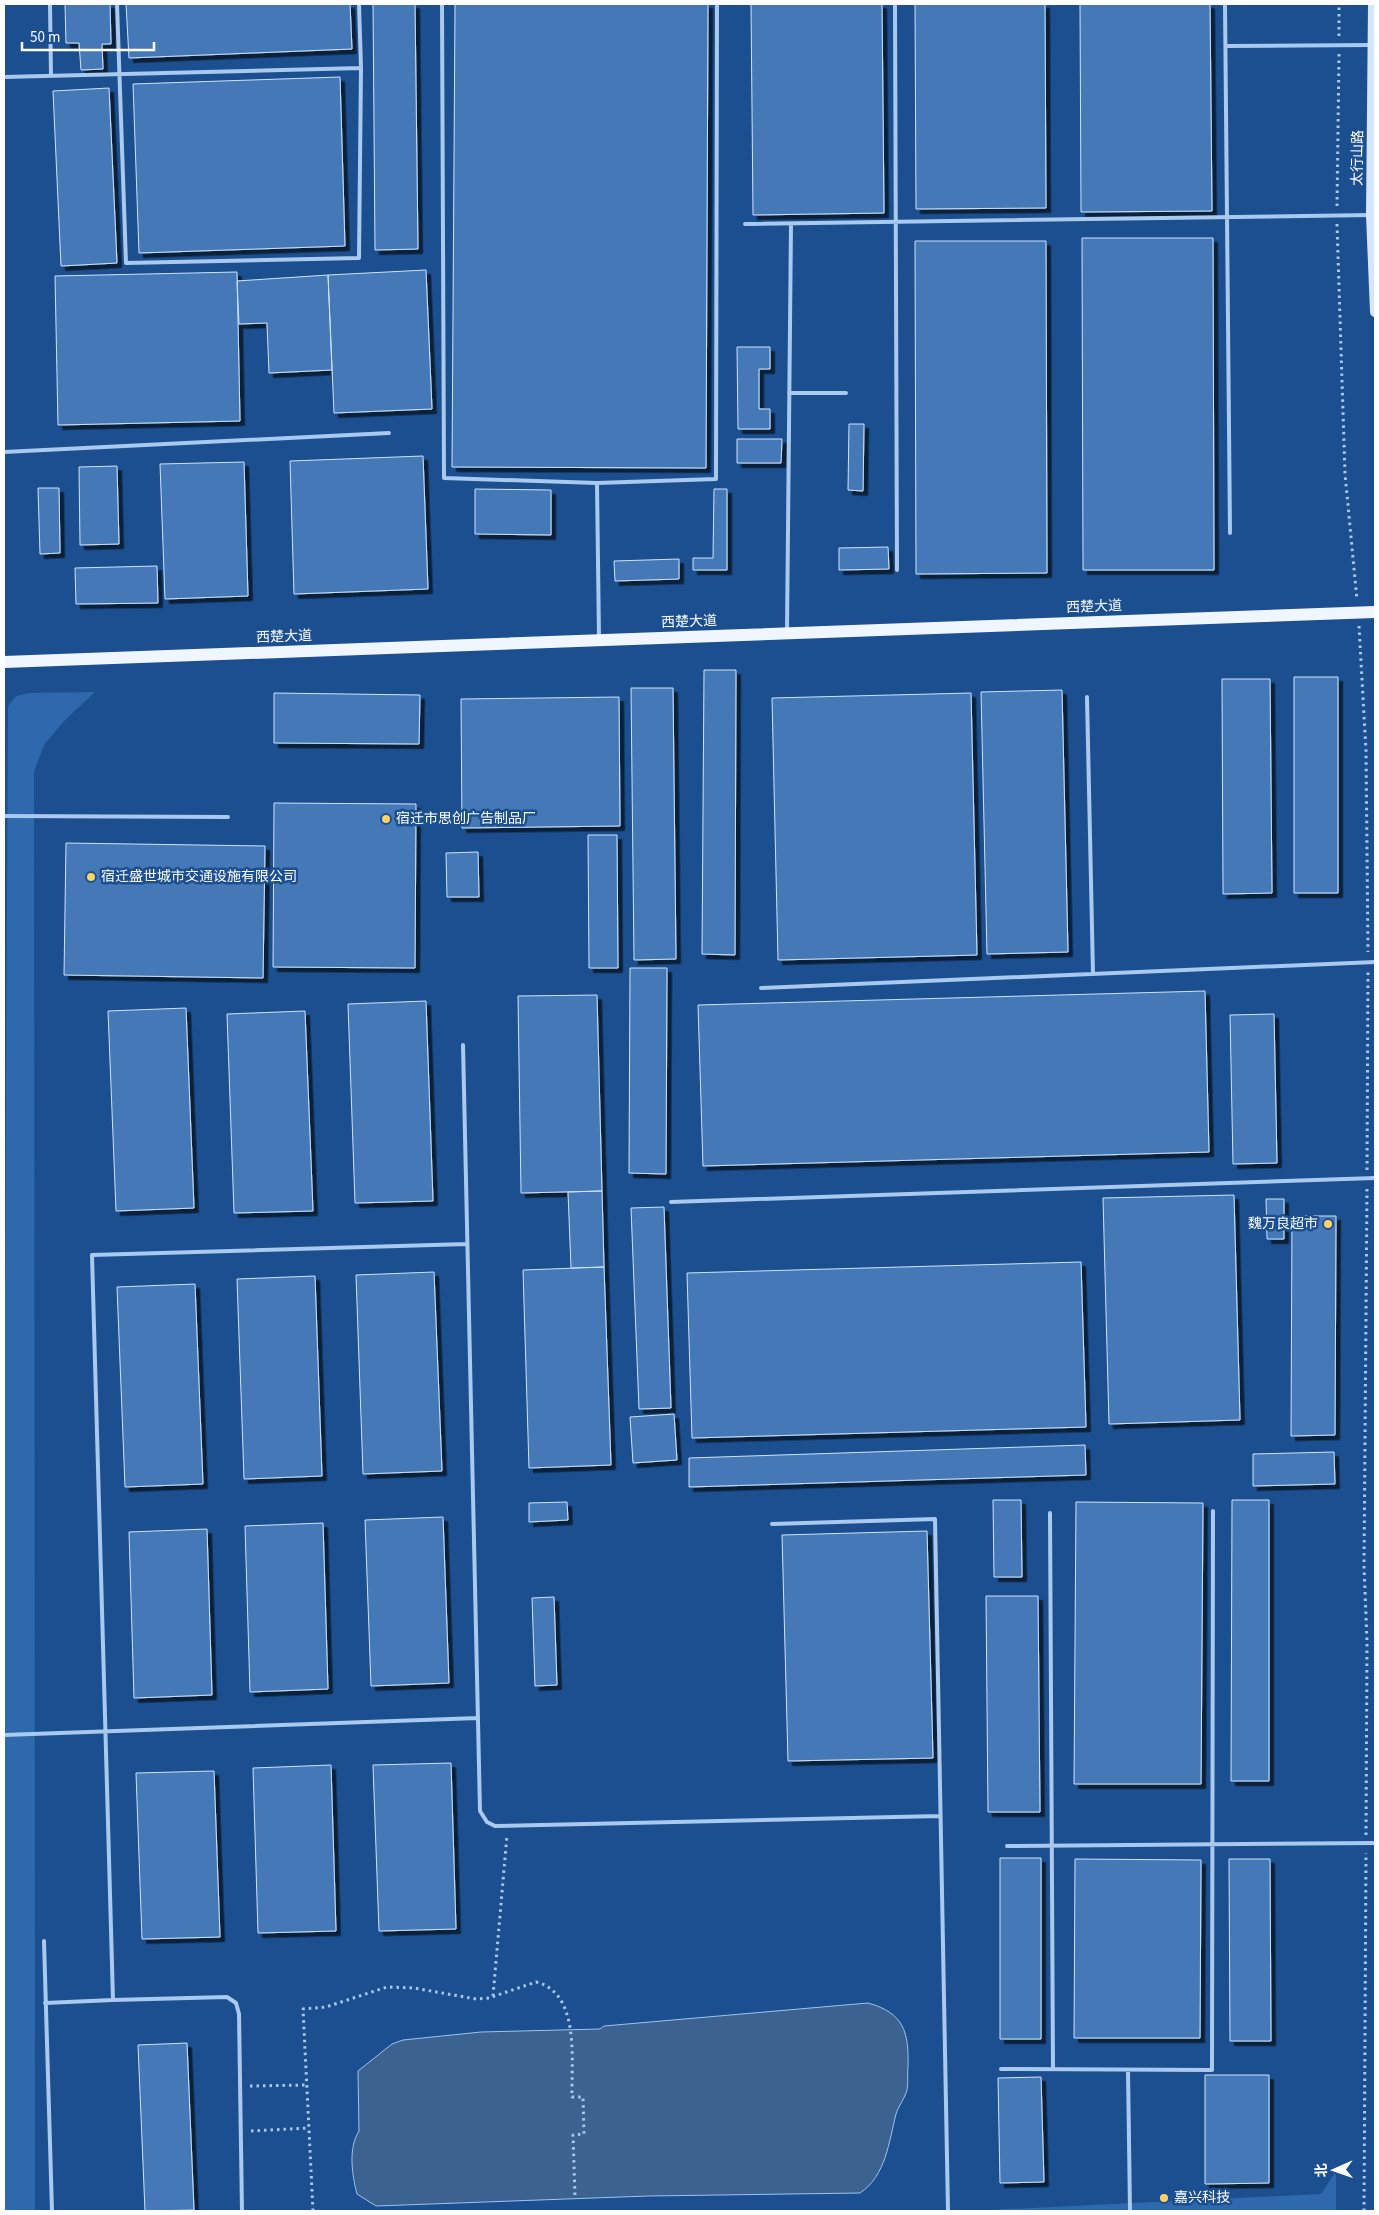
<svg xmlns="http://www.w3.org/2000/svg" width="1379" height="2215" font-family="'Source Sans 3','Noto Sans SC',sans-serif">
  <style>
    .green { fill: #2e69ad }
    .water { fill: #3c6290; stroke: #9cc4f0 }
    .building { fill: #4478b7; stroke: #cfe3fa; filter: url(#shadow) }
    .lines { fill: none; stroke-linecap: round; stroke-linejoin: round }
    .path { stroke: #a9c9ee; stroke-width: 3; stroke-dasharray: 2.5 4; stroke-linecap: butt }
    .lane { stroke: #a9c9ee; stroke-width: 4 }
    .secondary { stroke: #d6e6fa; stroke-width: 10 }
    .primary { stroke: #f0f6ff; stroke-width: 12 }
    .poi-dot { fill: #ffd166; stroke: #1b4f8f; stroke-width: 2 }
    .labels { text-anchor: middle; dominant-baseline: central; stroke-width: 5; stroke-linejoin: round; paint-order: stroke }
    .street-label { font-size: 14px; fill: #fff; stroke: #1b4f8f }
    .poi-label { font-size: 14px; fill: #fff; stroke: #1b4f8f; text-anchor: start }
  </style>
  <defs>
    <filter id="shadow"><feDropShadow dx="4.5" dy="4.5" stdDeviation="0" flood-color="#0009"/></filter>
  </defs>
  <rect width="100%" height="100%" fill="#1b4f8f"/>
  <!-- green -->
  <path class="green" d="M95 692 64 721 44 745 34 772 35 2211H4V1491L8 706 16 696 30 693Z
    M1336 2171V2211H968L1321 2194Z"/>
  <!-- water -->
  <path class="water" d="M868 2003C904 2013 909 2032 908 2067 907 2075 909 2086 906 2093 903 2101 898 2107 896 2114 889 2141 886 2176 860 2193L648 2196 376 2206 357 2194C352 2175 348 2148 359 2131L358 2071 392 2044 403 2040 481 2032 600 2029 604 2026Z"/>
  <!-- building -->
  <path class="building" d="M65 4H110L111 44H102L103 69 81 70 79 43H66Z
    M126 4H350L352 49 129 58Z
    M373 4H415L418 249 375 250Z
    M455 4H708L706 468 452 467Z
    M751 4H882L884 213 753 215Z
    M915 4H1045L1046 208 916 209Z
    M1080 4H1210L1212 211 1081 212Z
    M340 77 345 246 139 253 133 84Z
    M109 88 117 263 61 266 53 91Z
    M1082 238H1213L1214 570H1083Z
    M915 241H1046L1047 573 916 574Z
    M426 270 432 409 334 413 328 275Z
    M237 272 240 421 58 425 55 276Z
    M328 275 332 370 269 373 267 323 239 324 237 281Z
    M737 347H770V369H759V409H770V429H738Z
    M849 424H864L863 491 848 490Z
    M737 439H782L781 463H737Z
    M423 456 428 589 294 594 290 461Z
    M244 462 248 596 165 599 160 464Z
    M117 466 119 544 80 545 79 467Z
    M38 488H59L60 553 40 554Z
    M475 489 551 490V535L475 534Z
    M714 489H727V570H693V558H713Z
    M888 547 889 569 839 570V548Z
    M679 559V579L615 581 614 561Z
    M157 566 158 603 76 604 75 568Z
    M704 670H736L735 955 702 954Z
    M1294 677H1338V893H1294Z
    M1222 679H1270L1272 893 1223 894Z
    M631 688H673L676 959 634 960Z
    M1062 690 1068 952 987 954 981 692Z
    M274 693 420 695 419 744 274 743Z
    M971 693 977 955 778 960 772 698Z
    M619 697 620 826 462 828 461 699Z
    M274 803 416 804 415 968 273 967Z
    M588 835H617L618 968H589Z
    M66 843 265 846 263 978 64 975Z
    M478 852 479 897H447L446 853Z
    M630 968H667L666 1174 629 1173Z
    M1205 991 1209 1152 703 1166 698 1005Z
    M597 995 602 1191 521 1193 518 996Z
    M426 1001 433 1201 355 1203 348 1004Z
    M186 1008 194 1208 116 1211 108 1011Z
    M305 1011 313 1211 234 1213 227 1014Z
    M1274 1014 1277 1163 1233 1164 1230 1015Z
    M602 1191 604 1267 571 1268 568 1192Z
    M1234 1195 1240 1420 1109 1424 1103 1198Z
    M1266 1199H1284V1239H1267Z
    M664 1207 671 1408 639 1409 631 1208Z
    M1292 1216H1336L1335 1435 1291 1436Z
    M1081 1262 1086 1427 692 1438 687 1273Z
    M604 1267 611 1465 529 1468 523 1270Z
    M434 1272 442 1471 363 1474 356 1275Z
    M315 1276 322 1476 244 1479 237 1279Z
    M195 1284 203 1484 125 1487 117 1287Z
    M674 1414 677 1460 633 1463 630 1417Z
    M1085 1445 1086 1475 689 1487V1458Z
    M1334 1452 1335 1484 1253 1486V1454Z
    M993 1500H1021L1022 1577H994Z
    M1232 1500H1269V1781H1231Z
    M567 1502 568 1520 529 1522V1503Z
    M1076 1502 1203 1503 1201 1784H1074Z
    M443 1517 449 1683 371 1686 365 1520Z
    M323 1523 328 1689 250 1692 245 1526Z
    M207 1529 212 1695 134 1698 129 1532Z
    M927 1531 933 1758 788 1761 782 1535Z
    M986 1596H1038L1040 1812H988Z
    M554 1597 557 1685 535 1686 532 1598Z
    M451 1763 456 1929 379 1931 373 1765Z
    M331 1765 336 1931 258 1933 253 1768Z
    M214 1771 220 1937 142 1939 136 1773Z
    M1000 1858H1041V2039H1000Z
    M1075 1859 1201 1860 1200 2038H1074Z
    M1229 1859H1270L1271 2041H1230Z
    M187 2043 194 2210 145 2211 138 2045Z
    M1205 2075H1269V2183L1205 2184Z
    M1041 2077 1044 2182 1000 2183 998 2078Z"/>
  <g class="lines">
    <!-- path -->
    <path class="path" d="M1339 36V4
      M1337 206 1339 54
      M1337 224 1345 474 1357 600
      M1359 626 1366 751 1368 952
      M1367 1170 1368 971
      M1366 1835 1367 1642 1364 1566 1367 1188
      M493 1996 507 1835
      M250 2086 306 2085
      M251 2131 309 2128
      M313 2211 303 2009 326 2007 387 1987 414 1988 476 1999 489 1998 536 1982C581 1993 571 2062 572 2097H583L584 2134 573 2135 575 2196
      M1364 2211 1366 1853"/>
    <!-- lane -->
    <path class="lane" d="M50 4 51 76
      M117 4 126 263 359 258 361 68 359 4
      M442 4 444 478 597 483 716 479 717 4
      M895 4 897 570
      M1225 4 1230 533
      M1226 46 1371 45
      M4 77 361 68
      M745 224 1371 215
      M789 393H846
      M4 452 389 433
      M597 483 599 638
      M787 631 791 224
      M1087 697 1093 974
      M4 816 228 817
      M761 988 1375 962
      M463 1045 480 1811 487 1822 495 1826 940 1816
      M671 1202 1375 1178
      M1050 1513 1053 2069
      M772 1524 935 1519 948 2211
      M4 1735 478 1718
      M1007 1846 1375 1843
      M44 1941 52 2211
      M45 2003 113 2000
      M1001 2069 1212 2070 1213 1511
      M1128 2070 1130 2211
      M242 2211 239 2014 236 2003 227 1997 113 2000 92 1255 467 1244"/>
    <!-- secondary -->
    <path class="secondary" d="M1373 4 1371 215 1375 312"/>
    <!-- primary -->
    <path class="primary" d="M4 662 1375 612"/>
  </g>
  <!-- markers -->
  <g class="poi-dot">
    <circle cx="386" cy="819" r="5"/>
    <circle cx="91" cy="877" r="5"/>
    <circle cx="1328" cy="1224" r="5"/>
    <circle cx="1164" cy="2198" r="5"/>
  </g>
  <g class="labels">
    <!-- street labels -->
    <g class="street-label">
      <text transform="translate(1358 158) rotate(-89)">太行山路</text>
      <text transform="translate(1094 607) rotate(-2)">西楚大道</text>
      <text transform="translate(689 622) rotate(-2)">西楚大道</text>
      <text transform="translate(284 637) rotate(-2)">西楚大道</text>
    </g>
    <!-- poi labels -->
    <g class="poi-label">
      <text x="396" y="819">宿迁市思创广告制品厂</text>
      <text x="101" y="877">宿迁盛世城市交通设施有限公司</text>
      <text x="1318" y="1224" text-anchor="end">魏万良超市</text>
      <text x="1174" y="2198">嘉兴科技</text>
    </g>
  </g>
  <!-- border -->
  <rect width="1379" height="2215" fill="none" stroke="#ffffff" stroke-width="10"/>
  <!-- north arrow -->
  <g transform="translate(1334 2170) rotate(268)" stroke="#1b4f8f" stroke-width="4" paint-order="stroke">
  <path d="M0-4L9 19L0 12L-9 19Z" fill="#ffffff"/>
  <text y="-8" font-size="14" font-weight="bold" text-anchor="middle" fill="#ffffff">北</text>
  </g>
  <!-- scale -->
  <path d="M22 42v8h132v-8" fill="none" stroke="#ffffff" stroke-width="2.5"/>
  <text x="30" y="42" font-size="15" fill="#ffffff" stroke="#1b4f8f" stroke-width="4" paint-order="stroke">50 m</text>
</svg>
